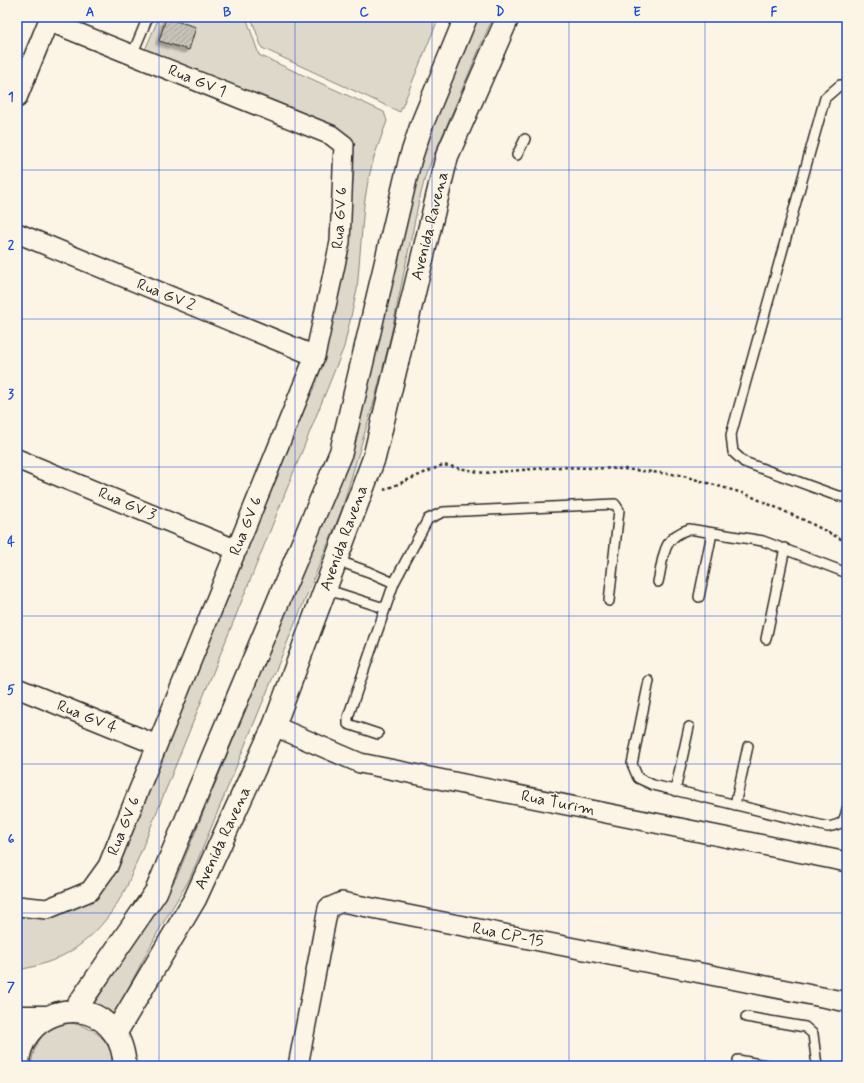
<svg xmlns="http://www.w3.org/2000/svg" width="864" height="1083" font-family="Mynerve,sans-serif">
  <style>
    .green { fill: #ded8ca; stroke: #84827a }
    .building { fill: url(#building-hatch); stroke: #2b2b2b; filter: url(#shadow) }
    .lines { fill: none; stroke-linecap: round; stroke-linejoin: round }
    .lane-casing { stroke: #2b2b2b; stroke-width: 12 }
    .street-casing { stroke: #2b2b2b; stroke-width: 22 }
    .secondary-casing { stroke: #2b2b2b; stroke-width: 25 }
    .path { stroke: #2b2b2b; stroke-width: 2.5; stroke-dasharray: 3 3; stroke-linecap: butt }
    .lane { stroke: #fcf5e5; stroke-width: 9 }
    .street { stroke: #fcf5e5; stroke-width: 19 }
    .secondary { stroke: #fcf5e5; stroke-width: 22 }
    .grid { fill: none; stroke: #1d4ed8; stroke-width: 1; stroke-opacity: 0.55 }
    .labels { text-anchor: middle; dominant-baseline: central; stroke-width: 3; stroke-linejoin: round; paint-order: stroke }
    .street-label { font-size: 16px; fill: #2b2b2b; stroke: #fcf5e5 }
    .neatline { fill: none; stroke: #1d4ed8; stroke-width: 1.5 }
    .grid-label { font-size: 13px; text-anchor: middle; font-weight: bold; fill: #1d4ed8 }
  </style>
  <defs>
    <pattern id="building-hatch" width="6" height="6" patternUnits="userSpaceOnUse"><rect width="6" height="6" fill="#c8c3b7"/><path d="M-1 1l2-2M0 6l6-6M5 7l2-2" fill="none" stroke="#a39f95"/></pattern>
    <filter id="shadow"><feDropShadow dx="-3.5" dy="3.5" stdDeviation="1" flood-color="#0004"/></filter>
  </defs>
  <rect width="100%" height="100%" fill="#fcf5e5"/>
  <filter id="ink" filterUnits="userSpaceOnUse"><feTurbulence type="fractalNoise" baseFrequency=".025" numOctaves="2"/><feDisplacementMap in="SourceGraphic" scale="8" xChannelSelector="R" yChannelSelector="G"/><feConvolveMatrix kernelMatrix="1 2 1 2 8 2 1 2 1" color-interpolation-filters="sRGB"/></filter>
  <g filter="url(#ink)">
    <!-- green -->
    <path class="green" d="M159 17H246L259 55 384 112 387 121 374 157 368 181 364 205 357 290 344 347 127 886C103 933 70 962 17 970V916L38 917 82 903 323 359 347 242 354 170 352 152 145 50Z
      M251 17H439L400 112 262 48Z
      M476 17H493L426 174 418 205 391 335 376 395 341 512 199 857 189 880 159 930 113 1017 94 1004 166 895 178 874 329 507 414 170Z
      M70 1023C92 1026 115 1041 112 1066H31C34 1040 45 1028 70 1023Z"/>
    <!-- building -->
    <path class="building" d="M166 18 196 27 189 50 159 41Z"/>
    <g class="lines">
      <defs>
        <path id="lane" d="M132 55 148 17
          M847 85H840L825 98 731 435 733 452 744 462 832 494 847 498
          M517 155 525 139
          M336 560 369 572 394 583
          M658 582C664 557 661 538 689 529L763 541 847 573
          M325 589 384 608
          M699 597 712 533
          M766 639 785 548
          M649 681 632 764 638 778 653 785 828 827C842 824 844 823 847 809
          M378 734 348 724V717L394 583 428 519 443 512 615 504 619 510 609 601
          M675 791 689 727
          M735 805 748 746
          M746 1017 805 1027 813 1034 817 1066
          M738 1060 771 1066"/>
        <path id="street" d="M17 98 50 17
          M17 233 315 356
          M17 459 237 550
          M17 688 157 745
          M274 726 360 763 847 862
          M17 906 47 909 90 891 108 866 315 356 340 242 344 145 331 135 48 21
          M298 1066 328 908 342 902 847 1002"/>
        <path id="secondary" d="M74 1011 156 892 341 452 410 160 422 124 466 17
          M17 1017H47
          M115 1034 195 899 274 726 374 458 447 156 508 17
          M18 1066C18 1014 86 990 115 1034 122 1043 124 1055 125 1066"/>
      </defs>
      <!-- lane casing -->
      <use href="#lane" class="lane-casing"/>
      <!-- street casing -->
      <use href="#street" class="street-casing"/>
      <!-- secondary casing -->
      <use href="#secondary" class="secondary-casing"/>
      <!-- path -->
      <path class="path" d="M384 490 443 465 484 473 560 467 624 469 680 475 746 494 806 521 847 542"/>
      <!-- lane -->
      <use href="#lane" class="lane"/>
      <!-- street -->
      <use href="#street" class="street"/>
      <!-- secondary -->
      <use href="#secondary" class="secondary"/>
    </g>
  </g>
  <!-- grid -->
  <path class="grid" d="M159 17V1066M295 17V1066M432 17V1066M569 17V1066M705 17V1066M17 170H847M17 319H847M17 467H847M17 616H847M17 764H847M17 913H847"/>
  <g class="labels">
    <!-- street labels -->
    <g class="street-label">
      <text transform="translate(197 81) rotate(22)">Rua GV 1</text>
      <text transform="translate(340 218) rotate(-86)">Rua GV 6</text>
      <text transform="translate(430 226) rotate(-76)">Avenida Ravena</text>
      <text transform="translate(166 295) rotate(22)">Rua GV 2</text>
      <text transform="translate(127 504) rotate(23)">Rua GV 3</text>
      <text transform="translate(246 526) rotate(-68)">Rua GV 6</text>
      <text transform="translate(344 538) rotate(-70)">Avenida Ravena</text>
      <text transform="translate(87 717) rotate(22)">Rua GV 4</text>
      <text transform="translate(558 803) rotate(11)">Rua Turim</text>
      <text transform="translate(124 826) rotate(-68)">Rua GV 6</text>
      <text transform="translate(223 838) rotate(-65)">Avenida Ravena</text>
      <text transform="translate(508 935) rotate(11)">Rua CP-15</text>
    </g>
  </g>
  <!-- margin -->
  <rect width="864" height="1083" fill="none" stroke="#fcf5e5" stroke-width="44"/>
  <rect x="22" y="22" width="820" height="1039" class="neatline"/>
  <g class="grid-label">
    <text x="90" y="16">A</text>
    <text x="227" y="16">B</text>
    <text x="364" y="16">C</text>
    <text x="500" y="16">D</text>
    <text x="637" y="16">E</text>
    <text x="774" y="16">F</text>
    <text x="11" y="101">1</text>
    <text x="11" y="249">2</text>
    <text x="11" y="398">3</text>
    <text x="11" y="546">4</text>
    <text x="11" y="694">5</text>
    <text x="11" y="843">6</text>
    <text x="11" y="991">7</text>
  </g>
</svg>
